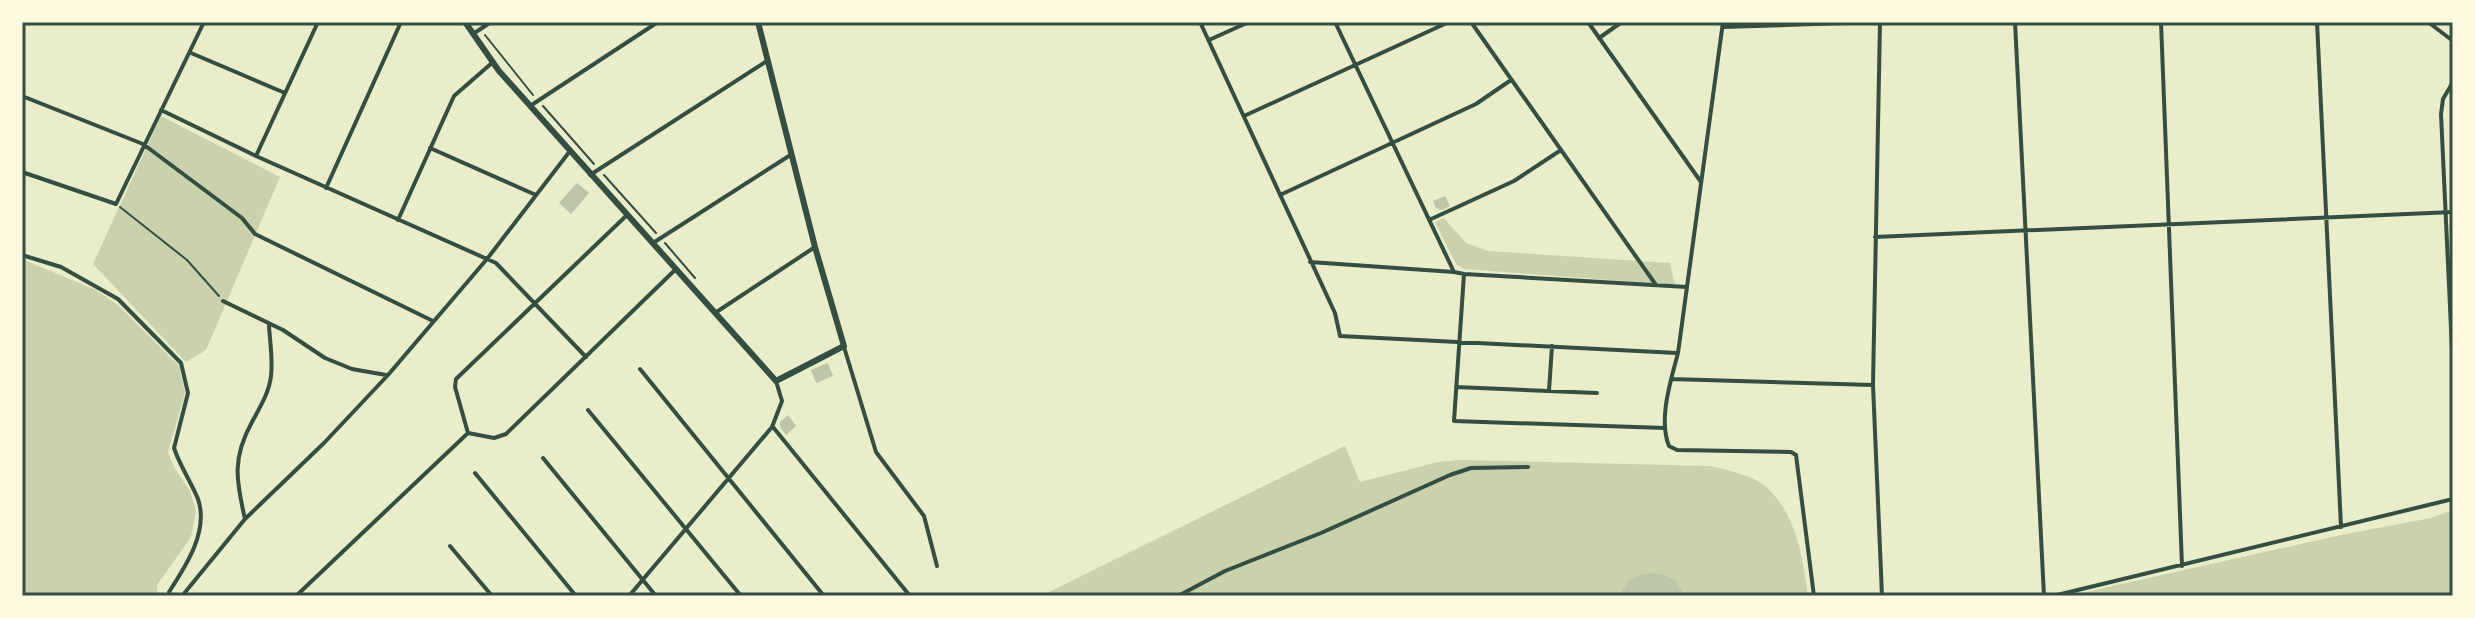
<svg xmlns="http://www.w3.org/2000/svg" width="2475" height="618" font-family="'PT Sans Narrow',sans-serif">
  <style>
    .green { fill: #cad2ad }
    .building { fill: #bcc5a7 }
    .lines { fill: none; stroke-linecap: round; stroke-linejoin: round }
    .path { stroke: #344e41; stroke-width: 2 }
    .minor { stroke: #344e41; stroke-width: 4 }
    .tertiary { stroke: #344e41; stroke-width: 6 }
    .neatline { fill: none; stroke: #344e41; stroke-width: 3 }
  </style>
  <rect width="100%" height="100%" fill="#e9edc9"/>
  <!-- green -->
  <path class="green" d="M161 116 280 177 206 350 186 362 93 264Z
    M1444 218 1466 243 1488 251 1670 263 1675 285 1464 269 1456 264 1435 222Z
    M22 259 96 290 118 305 179 366 185 393 168 452 174 467 190 491 196 511 191 537 157 585 158 596H22Z
    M1345 446 1360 482 1438 462 1460 460 1711 466C1728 471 1751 474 1765 486 1796 513 1803 558 1808 596H1041Z
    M2453 510V596H2068L2341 535 2431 518Z"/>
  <!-- building -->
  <path class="building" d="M577 183 589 193 571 214 559 203Z
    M1445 196 1450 206 1442 210 1436 208 1433 201Z
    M828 363 833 376 816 383 811 370Z
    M788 415 796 426 786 435 780 427V422Z
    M1652 573 1665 575 1675 581 1686 596H1618L1629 581 1640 575Z"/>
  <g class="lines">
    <!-- path -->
    <path class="path" d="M485 35 533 95
      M543 106 594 164
      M604 175 656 233
      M120 207 187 260 219 296
      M665 243 695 278"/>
    <!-- minor -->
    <path class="minor" d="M1200 22 1335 313 1340 336 1677 353
      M1335 22 1454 272
      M1471 22 1656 285
      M1588 22 1701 182
      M1723 22 1678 353C1671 380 1658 419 1669 446L1677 450 1791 452 1796 455 1814 596
      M1880 22 1873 385 1882 596
      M2015 22 2044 596
      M2161 22 2182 566
      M2317 22 2341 527
      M2428 22 2453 41
      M1723 27 1875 22
      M473 34 491 22
      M1599 38 1622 22
      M1209 40 1249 22
      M191 53 285 93
      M2453 82 2443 99 2441 114 2453 371
      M22 96 143 144 242 218 255 234 433 321
      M530 106 658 22
      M161 110 256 156 496 263 586 357
      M1244 116 1449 22
      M430 148 536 195
      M256 156 318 22
      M22 172 116 204 204 22
      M590 175 767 61
      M326 188 401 22
      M1280 195 1476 104 1511 80
      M398 220 454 96 493 62
      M1429 220 1514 181 1561 150
      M1875 237 2453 212
      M653 243 792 154
      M22 255 61 267 118 299 181 363 188 393 174 448C180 466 191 482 198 499 209 531 186 566 169 592L170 596
      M1310 262 1454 272 1464 274 1687 287
      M1464 274 1454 421 1665 428
      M223 301 283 330 325 358 352 369 386 375
      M715 313 815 247
      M844 347 876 452 924 516 937 566
      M640 369 824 596
      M1671 379 1873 385
      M1456 387 1597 393
      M1549 391 1552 346
      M588 410 741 596
      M773 427 910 596
      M468 433 455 387 456 379 627 215
      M468 433 494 438 506 434 676 269
      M543 458 656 596
      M475 473 576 596
      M245 519C236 480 232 458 252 422 260 407 269 393 271 376 273 360 270 342 269 326
      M450 546 492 596
      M182 596 245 519 324 443 388 375 487 259 570 151
      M296 596 468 433
      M629 596 772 427 782 401 776 381
      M1178 596 1225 571 1321 533 1450 475 1471 468 1528 467
      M2053 596 2453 499"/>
    <!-- tertiary -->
    <path class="tertiary" d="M465 22 499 71 776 381 844 346 815 247 758 22"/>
  </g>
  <!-- border -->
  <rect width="2475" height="618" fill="none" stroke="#fefae0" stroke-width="48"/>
  <rect x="24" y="24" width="2427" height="570" class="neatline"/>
</svg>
